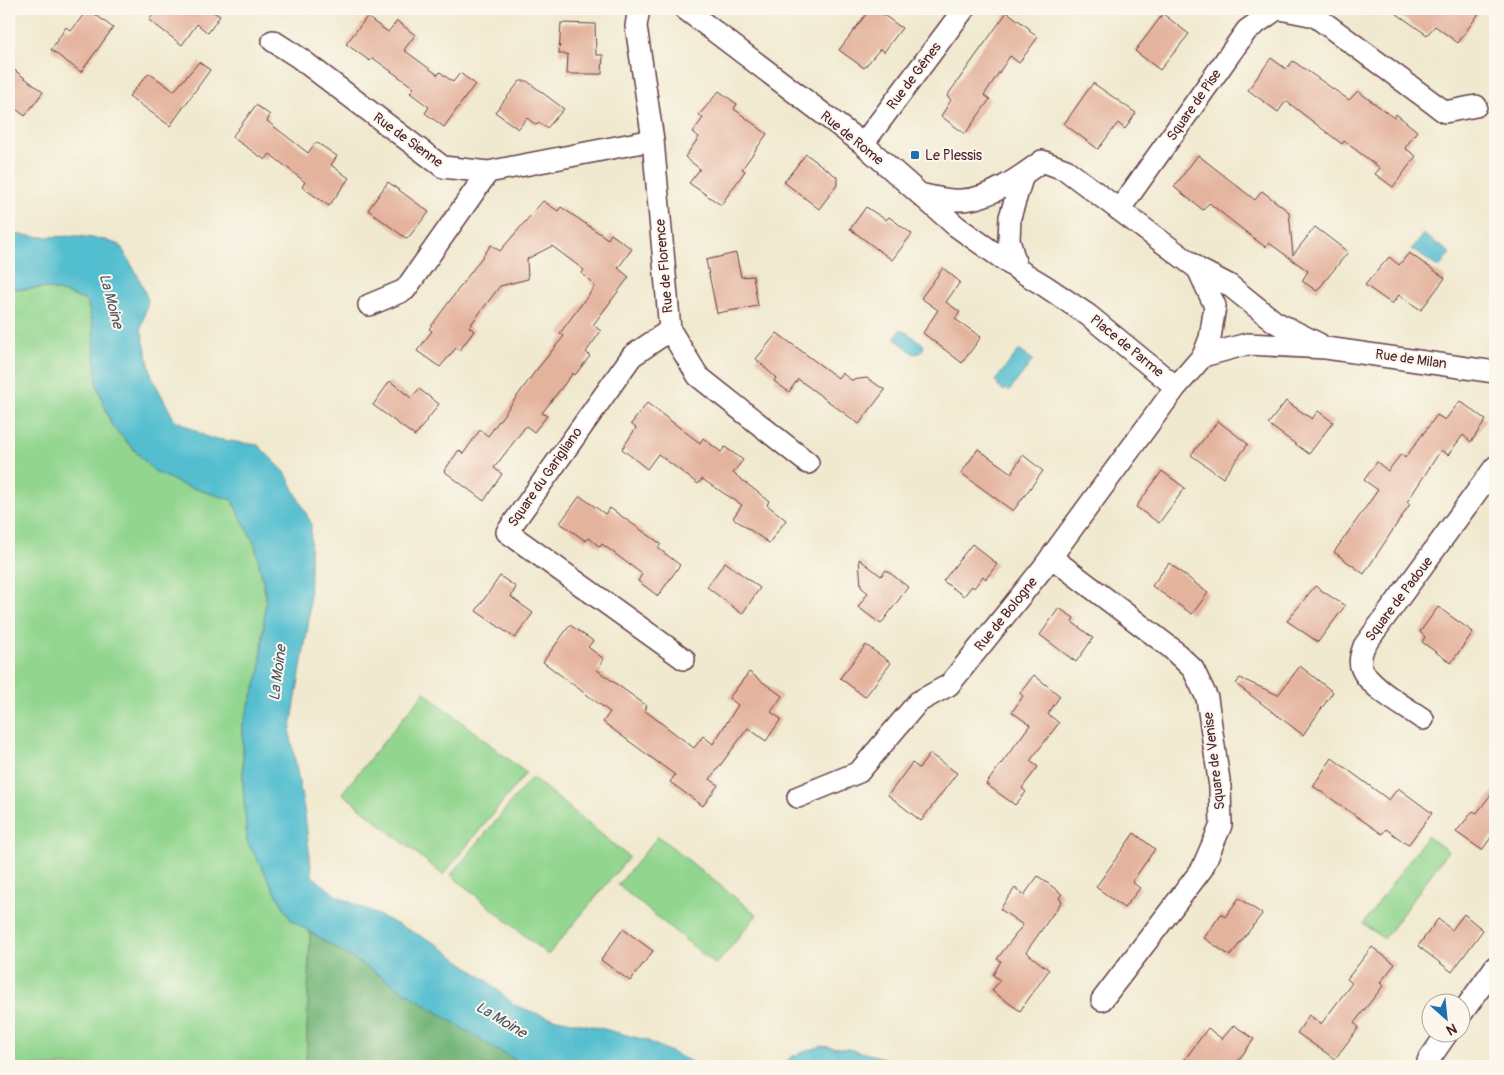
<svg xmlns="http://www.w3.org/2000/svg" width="1504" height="1075" font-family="Pangolin,sans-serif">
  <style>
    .green { fill: #91d58e; stroke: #6e7a5c }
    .forest { fill: #74b679; stroke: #5f6a52 }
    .water { fill: #53becf; stroke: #4e6e7d }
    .building { fill: #e4b39d }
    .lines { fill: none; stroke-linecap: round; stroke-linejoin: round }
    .minor-casing { stroke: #633d44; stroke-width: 24 }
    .minor { stroke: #fff; stroke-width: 21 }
    .poi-dot { fill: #1f6fb2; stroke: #fbf7ec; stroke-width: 2 }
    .labels { text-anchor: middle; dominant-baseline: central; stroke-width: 4; stroke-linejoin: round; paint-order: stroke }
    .street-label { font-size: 14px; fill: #4a1f2b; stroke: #fbf7ec }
    .poi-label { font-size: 14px; fill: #4a1f2b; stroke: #fbf7ec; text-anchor: start }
    .water-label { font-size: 15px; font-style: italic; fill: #4d5764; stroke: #fbf7ec }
  </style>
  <rect width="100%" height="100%" fill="#fbf7ec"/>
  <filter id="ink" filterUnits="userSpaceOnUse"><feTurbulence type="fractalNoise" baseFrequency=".02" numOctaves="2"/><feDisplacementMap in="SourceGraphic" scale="10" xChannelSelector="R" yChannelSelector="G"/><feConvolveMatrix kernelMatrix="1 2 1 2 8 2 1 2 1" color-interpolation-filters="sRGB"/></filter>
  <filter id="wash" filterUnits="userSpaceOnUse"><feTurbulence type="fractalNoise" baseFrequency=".0096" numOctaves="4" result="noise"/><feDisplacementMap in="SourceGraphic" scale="20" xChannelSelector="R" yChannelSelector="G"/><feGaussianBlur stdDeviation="1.12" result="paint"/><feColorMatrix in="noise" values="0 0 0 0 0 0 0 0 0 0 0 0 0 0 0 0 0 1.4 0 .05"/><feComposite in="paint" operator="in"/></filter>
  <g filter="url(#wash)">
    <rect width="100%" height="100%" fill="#f0e9cf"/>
    <!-- green -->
    <path class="green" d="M9 287C23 292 31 287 44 288 59 290 73 296 87 301L93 326 97 385 112 426 133 449 183 485 232 500 255 545 266 596 260 672 243 724V785L247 841 291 920 310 932 306 1066H9Z
      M424 692 526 773 443 875 342 793Z
      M532 777 629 857 548 955 451 875Z
      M658 836 757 915 716 965 618 885Z
      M1427 836 1448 851 1384 939 1363 924Z"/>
    <!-- forest -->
    <path class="forest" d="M310 932 365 966 495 1049 527 1066H306Z"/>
    <!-- water -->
    <path class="water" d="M9 234 44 237 78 236 105 240 120 245 138 276 148 300 141 329 152 377 174 419 209 438 258 445 285 472 311 523 309 620 290 733 305 815 312 876 337 896 372 912 437 944 489 982 514 1005 547 1017 592 1026 646 1040 700 1066H527L495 1049 365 966 291 920 247 841 243 785V724L260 672 266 596 255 545 232 500 183 485 154 471 112 426 97 385 93 326 87 301C73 296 59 290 44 288 31 287 23 292 9 287Z
      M1423 234 1450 253 1439 268 1412 249Z
      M901 329 922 343 924 347 920 353 914 354 894 338Z
      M1019 350 1033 360 1009 391 1005 388 1004 391 997 386 999 384 995 381Z
      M821 1046 848 1049 885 1058 889 1066H781L793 1056Z"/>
    <g id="blocks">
      <!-- building -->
      <path class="building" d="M88 9 113 28 81 72 51 50 66 27 71 31Z
        M158 9H209L220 16 208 33 197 24 182 45 149 20Z
        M870 9H875L902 28 884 52 880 49 864 68 839 50Z
        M1390 9H1482L1458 43 1435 26 1427 35Z
        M1007 12 1030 29 1029 31 1038 37 1019 63 1010 56 984 95 990 99 965 134 941 116 951 100 947 96Z
        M1163 14 1189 34 1160 70 1135 51Z
        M367 17 388 32 397 21 415 35 404 50 438 75 440 72 453 82 460 73 475 84 444 127 425 113 429 107 410 93 414 88 373 58 370 61 346 44Z
        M561 23 595 24 596 55H603L602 74H567L568 54H559Z
        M1271 58 1286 69 1293 61 1349 100 1358 91 1394 118 1396 114 1417 131 1405 148 1416 156 1393 187 1375 174 1380 168 1344 141 1342 144 1286 101 1278 112 1248 90Z
        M199 62 210 70 170 126 129 96 149 73 174 91Z
        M9 66 43 92 25 116 9 104Z
        M520 81H527L564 109 547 128 539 123 536 125 527 118 518 129 495 112Z
        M1093 83 1136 113 1125 129 1118 123 1098 149 1064 124Z
        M719 91 737 104 734 109 767 134 742 169 745 171 721 205 689 183 700 169 685 157 699 137 693 132 703 118 699 115Z
        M256 105 270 115 267 121 308 153 316 142 337 156 331 165 349 178 329 206 302 187 305 182 270 154 265 160 232 137Z
        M806 154 837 177V185L819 209 784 182Z
        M1198 155 1255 200 1262 191 1289 212 1293 255 1315 227 1348 252 1317 291 1302 281 1308 271 1269 243 1265 247 1209 203 1203 210 1174 187Z
        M388 182 429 212 407 239 368 210Z
        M543 201 558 211 561 207 608 239 611 234 632 249 618 268 629 277 593 325 601 331 586 352 590 356 575 375 573 373 542 413 547 416 534 432 526 426 494 468 502 474 484 501 444 471 459 450 463 454 480 430 488 436 534 373 564 336 560 333 595 286 582 273 584 270 552 246 527 259 528 279 500 286 469 327 474 331 460 350 456 348 440 367 417 351 432 331 429 329 491 245 500 251Z
        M866 207 886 220 889 217 912 234 892 260 850 229Z
        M736 253 741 277 753 276 758 306 717 313 706 260Z
        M1409 253 1445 278 1421 310 1399 295 1392 304 1365 285 1389 257 1399 265Z
        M943 268 960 282 946 302 960 312 955 319 981 337 962 363 923 333 938 310 921 298Z
        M777 333 838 378 842 373 851 380 867 378 885 390 859 424 798 379 789 392 774 381 776 378 756 359Z
        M390 381 411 398 419 389 439 404 415 436 373 405Z
        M1286 401 1312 419 1318 411 1333 422 1309 454 1268 424Z
        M1460 401 1486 420 1471 442 1463 435 1448 455 1441 450 1407 502 1410 504 1364 574 1334 552 1378 490 1364 480 1377 462 1388 471 1401 454 1405 458 1437 415 1445 420Z
        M647 403 700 443 703 438 721 452 725 447 743 460 733 473 769 501 767 505 786 520 769 543 733 518 742 505 702 479 698 484 658 454 647 469 622 449 636 428 631 424Z
        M1218 421 1248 444 1223 478 1191 455Z
        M978 449 1011 473 1023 455 1043 471 1013 511 961 473Z
        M1162 471 1185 488 1159 523 1136 507Z
        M580 496 605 514 610 508 661 544 658 548 680 565 658 596 638 581 642 574 602 544 600 547 589 538 586 541 560 523Z
        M972 544 997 564 986 579 983 576 974 588 972 586 964 596 943 581Z
        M859 559 881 576 886 570 908 587 881 624 858 607 868 593 861 587Z
        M725 562 760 588 742 614 707 587Z
        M1169 563 1208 593 1192 614 1152 586Z
        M500 576 516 587 511 597 533 613 515 638 476 611Z
        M1315 586 1345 606 1318 642 1287 621Z
        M1438 607 1473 632 1451 663 1422 642 1425 637 1420 632Z
        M1059 608 1074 618 1072 622 1093 638 1076 662 1040 635Z
        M570 625 593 641 588 647 604 659 597 670 647 706 644 710 694 748 703 736 713 744 738 705 729 698 749 672 782 696 771 712 781 719 766 741 748 728 710 779 718 785 703 806 670 782 675 775 603 722 610 712 543 662Z
        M866 645 891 663 865 697 840 678Z
        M1300 666 1333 692 1303 735 1236 684 1240 678 1278 695Z
        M1034 675 1060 696 1048 714 1059 723 1030 761 1038 767 1022 788 1026 792 1015 805 986 784 1030 725 1012 712 1023 696 1020 693Z
        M930 754 957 773 921 821 888 795 912 763 919 768Z
        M1332 758 1389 800 1398 788 1432 813 1408 845 1386 829 1382 834 1313 786Z
        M1495 789V832L1482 850 1456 832 1473 811 1477 813Z
        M1134 833 1155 849 1132 882 1140 888 1124 908 1096 887Z
        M1038 876 1062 894 1059 898 1062 901 1026 952 1049 970 1020 1011 992 991 1000 980 993 975 1001 961 997 959 1023 925 1000 909 1015 888 1024 895Z
        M1239 898 1262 914 1230 956 1204 938 1221 914 1225 917Z
        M1464 914 1483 930 1452 972 1418 946 1438 919 1452 930Z
        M623 929 653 951 630 981 601 960Z
        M1372 947 1395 964 1380 983 1383 986 1354 1023 1359 1027 1335 1059 1297 1033 1309 1015 1321 1024 1352 983 1347 979Z
        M1234 1025 1254 1039 1234 1066H1180L1208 1028 1222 1039Z"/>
    </g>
  </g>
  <g filter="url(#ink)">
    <use href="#blocks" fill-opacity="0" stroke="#633d44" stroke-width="1"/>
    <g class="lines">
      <defs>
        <path id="minor" d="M639 9 636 26 653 140 670 330 698 376 808 463
          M685 9 863 144 956 226 1017 269 1045 286 1088 315 1176 387
          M1280 9 1315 16 1445 112 1476 106
          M273 41 298 57 443 167 488 172 653 140
          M863 144 964 9
          M1119 210 1247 30 1277 9
          M1017 269 1009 240 1010 217 1023 175
          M1198 269 1229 285 1275 322 1319 344
          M369 305 405 290 488 172
          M670 330 632 356 507 532 684 659
          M1203 356 1247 344 1326 348 1495 372
          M1051 557 1171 648 1193 669 1207 698 1220 787 1221 825 1202 869 1102 1000
          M1423 719C1406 707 1366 686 1361 666 1359 660 1362 652 1364 646L1495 467
          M798 797 859 772 918 702 949 685 1043 568 1176 387 1203 356 1210 338 1215 306 1198 269 1066 170 1042 161C1020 177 990 199 962 200 949 201 933 197 920 194
          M1462 1013 1495 967
          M1428 1061 1448 1032"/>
      </defs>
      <!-- minor casing -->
      <use href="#minor" class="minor-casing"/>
      <!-- minor -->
      <use href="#minor" class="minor"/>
    </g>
  </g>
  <!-- markers -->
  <rect class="poi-dot" x="910" y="150" width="10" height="10" rx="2.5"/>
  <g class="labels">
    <!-- street labels -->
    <g class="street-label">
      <text transform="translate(914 76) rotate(-53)">Rue de Gênes</text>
      <text transform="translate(1194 105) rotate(-55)">Square de Pise</text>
      <text transform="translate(852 138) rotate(39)">Rue de Rome</text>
      <text transform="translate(408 140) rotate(36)">Rue de Sienne</text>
      <text transform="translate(664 266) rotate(-95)">Rue de Florence</text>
      <text transform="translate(1127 346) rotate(39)">Place de Parme</text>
      <text transform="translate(1411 359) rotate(8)">Rue de Milan</text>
      <text transform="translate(545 477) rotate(-55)">Square du Garigliano</text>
      <text transform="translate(1399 599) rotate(-53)">Square de Padoue</text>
      <text transform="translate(1006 614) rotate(-51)">Rue de Bologne</text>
      <text transform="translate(1214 761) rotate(-97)">Square de Venise</text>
    </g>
    <!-- poi labels -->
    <g class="poi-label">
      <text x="925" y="155">Le Plessis</text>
    </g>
    <!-- water labels -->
    <g class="water-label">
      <text transform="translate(111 301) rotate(75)">La Moine</text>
      <text transform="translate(278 673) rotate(-83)">La Moine</text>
      <text transform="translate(501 1020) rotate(31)">La Moine</text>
    </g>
  </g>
  <!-- margin -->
  <rect width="1504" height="1075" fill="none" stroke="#fbf7ec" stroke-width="30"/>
  <!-- north arrow -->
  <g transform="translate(1446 1018) rotate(153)"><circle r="24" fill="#fbf7ec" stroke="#b4a19f"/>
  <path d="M0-4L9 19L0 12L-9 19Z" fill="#1f6fb2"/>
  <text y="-8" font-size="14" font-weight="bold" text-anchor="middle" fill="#4a1f2b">N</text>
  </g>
</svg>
